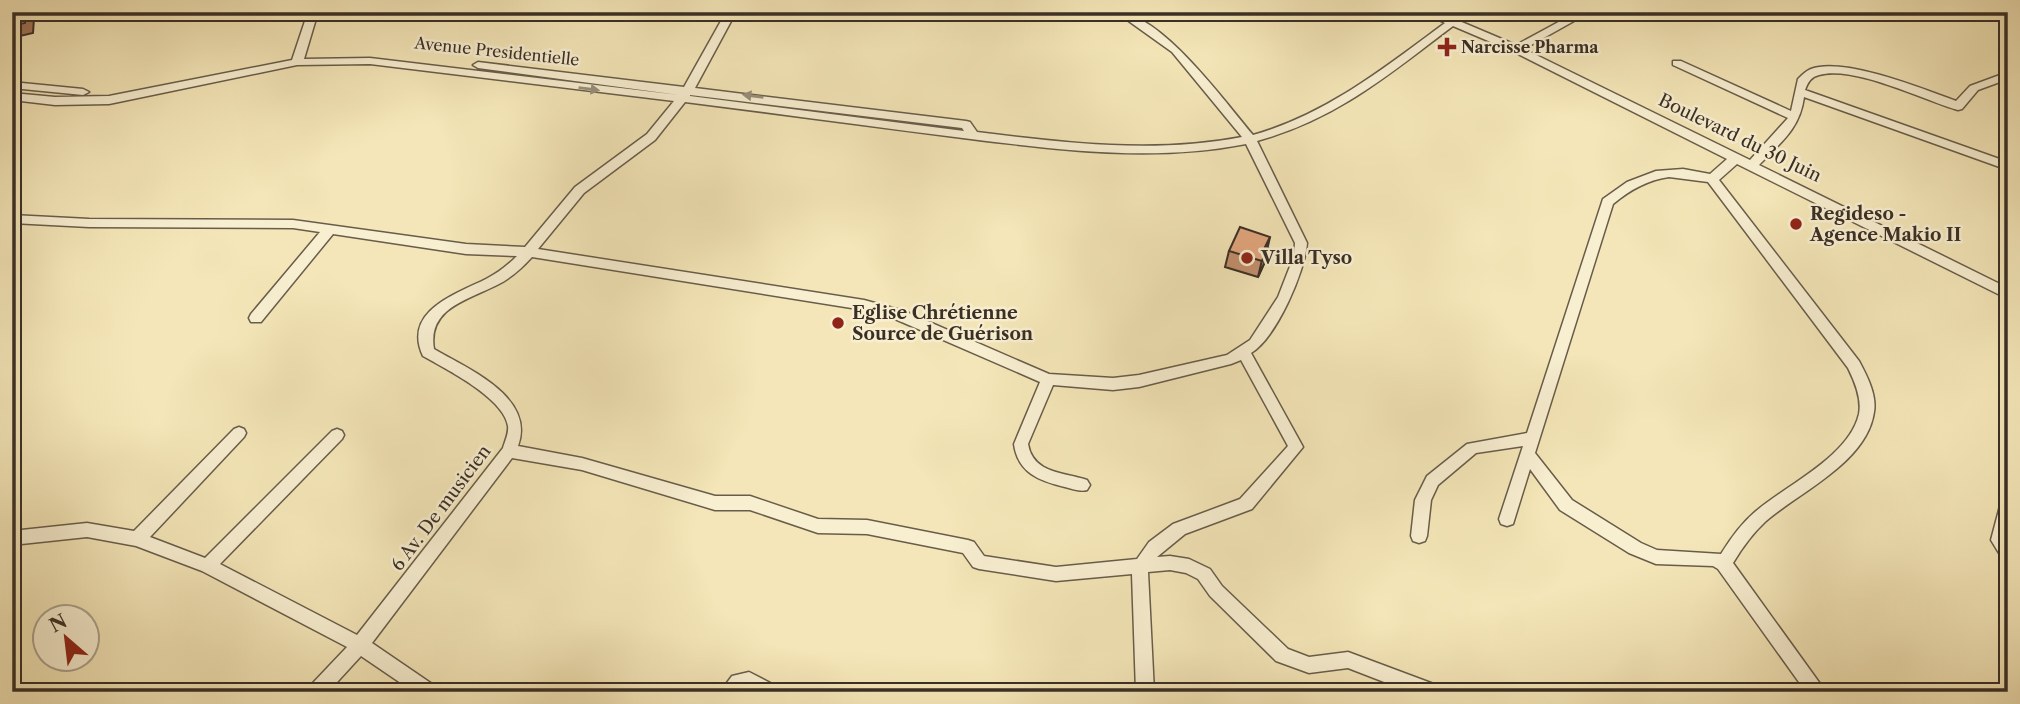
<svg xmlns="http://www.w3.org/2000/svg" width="2020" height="704" font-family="'Libre Caslon Text',serif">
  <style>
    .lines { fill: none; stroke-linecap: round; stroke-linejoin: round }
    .minor-casing { stroke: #685d4a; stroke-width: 3 }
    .minor { fill: #f8efd1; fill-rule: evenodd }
    .wall { fill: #c4906e; stroke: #392f26; stroke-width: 2 }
    .shaded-wall { fill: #a0755a; stroke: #392f26; stroke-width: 2 }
    .building { fill: #e4a780; stroke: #392f26; stroke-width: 2 }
    .oneway { fill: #988f7c }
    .poi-dot { fill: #8f2418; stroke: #f8efd1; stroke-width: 2.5 }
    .labels { text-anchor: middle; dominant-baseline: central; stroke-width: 5; stroke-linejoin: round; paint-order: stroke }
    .far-poi-label { font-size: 16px; font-weight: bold; fill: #392f26; stroke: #f8efd1; text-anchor: start }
    .far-street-label { font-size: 16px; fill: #392f26; stroke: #f8efd1 }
    .street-label { font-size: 18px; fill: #392f26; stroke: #f8efd1 }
    .poi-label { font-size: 18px; font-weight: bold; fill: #392f26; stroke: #f8efd1; text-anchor: start }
  </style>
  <rect width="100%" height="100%" fill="#f4e6b8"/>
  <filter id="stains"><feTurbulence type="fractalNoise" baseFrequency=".00286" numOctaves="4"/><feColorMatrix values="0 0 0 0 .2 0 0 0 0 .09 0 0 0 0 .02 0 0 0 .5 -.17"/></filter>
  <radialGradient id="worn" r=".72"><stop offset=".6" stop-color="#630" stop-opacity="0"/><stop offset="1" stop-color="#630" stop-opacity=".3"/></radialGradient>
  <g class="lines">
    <defs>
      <path id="minor" d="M308 12H318L304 59 370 58 679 95 478 68 473 65 478 62 684 87 726 12H736L695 88 966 121 970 122 977 132C1065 143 1154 154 1242 137L1172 52 1116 12C1160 12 1225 102 1253 135 1327 114 1384 68 1445 23L1423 12H1438L1516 45 1577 12H1590L1524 49 1750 160 1788 118 1673 65V61H1681L1791 111 1798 79C1802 75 1806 71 1811 69 1844 57 1923 89 1956 101L1970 86 2008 72V79L1978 90 1962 109 1958 110C1923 100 1854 65 1819 75 1811 77 1808 82 1805 90L2008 162V170L1804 97C1800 129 1780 143 1759 165L2008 288V299L1737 164 1719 180 1859 361C1867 376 1877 395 1874 412 1867 462 1801 491 1766 521 1753 533 1742 548 1733 563L1826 692H1806L1718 569 1713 566 1656 564 1629 553 1560 510 1530 469 1513 524 1507 526 1501 524 1499 519 1523 446 1476 453 1438 485 1431 500 1427 536 1425 541 1419 543 1413 541 1411 536 1415 500 1427 476 1467 444 1527 433 1603 199 1627 182 1656 171 1683 169 1710 174 1727 159 1512 51 1453 26C1388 75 1337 119 1257 141L1307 243C1305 272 1276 338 1251 353L1303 447 1252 509 1185 534 1157 557 1170 556 1189 559 1210 569 1222 586 1288 649 1309 657 1348 652 1439 686 1442 692H1410L1348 668 1309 673 1276 661 1210 596 1198 579 1186 573 1170 570 1148 572 1154 692H1136L1132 574 1056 581 979 569 973 567 963 553 867 534 818 533 750 510H715L582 470 512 458 372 643 435 686 438 692H414L361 656 328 692H307L310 686 347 647 202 571 136 546 87 537 12 545V531L87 523 134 531 234 429 239 427 244 429 246 433 244 437 150 537 205 558 332 431 337 429 342 431 344 435 342 439 220 564 357 635 503 448C505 441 509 433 508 426 504 398 446 369 423 356 402 311 456 294 486 279 498 273 508 265 517 256L466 254 333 234 261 322H251L249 318 251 314 320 232 293 228 89 227 12 223V215L89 219 293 220 466 244 525 247 575 187 647 134 674 101 370 64 297 65 109 104 55 105 12 100V93L55 97 109 96 292 60ZM690 95 962 128 964 131 690 96ZM685 102C775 113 865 126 955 137 1051 149 1150 163 1246 144L1295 243 1294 256 1278 297 1250 340 1227 355 1139 375 1113 378 1049 374 904 311 864 300 538 249 584 193 655 140ZM1669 177 1708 182 1848 368C1855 382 1862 399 1859 414 1849 457 1786 485 1755 512 1741 524 1731 538 1721 554L1657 550 1641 543 1572 500 1535 453 1613 204C1630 190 1647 180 1669 177ZM532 257 864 310 895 319 1040 382 1014 444C1018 473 1039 481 1065 487 1073 489 1080 492 1087 490L1090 485 1087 480C1064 472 1033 474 1028 444L1053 385 1113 390 1139 387 1231 364 1241 360 1288 446 1240 499 1173 524 1149 542 1137 559 1056 567 984 556 974 542 968 540 867 520 818 519 750 496H715L582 458 518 446C536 397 468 369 434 349 427 308 468 300 497 285 511 278 522 268 532 257Z
        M12 82 83 89 89 92 83 95 12 88Z
        M2008 499V560L2002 558 1991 540 2000 506 2002 501Z
        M749 672 776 686 779 692H753L748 689 741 692H720L732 676Z"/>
    </defs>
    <!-- minor casing -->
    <use href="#minor" class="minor-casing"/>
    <!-- minor -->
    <use href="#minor" class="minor"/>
  </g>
  <!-- wall -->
  <path class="wall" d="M1267 248 1264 264 1258 277 1225 267 1229 251Z"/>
  <!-- shaded-wall -->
  <path class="shaded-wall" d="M26 12H30L34 18 33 33 16 37 12 32V26Z
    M1270 237 1264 264 1258 277 1265 247Z"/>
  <!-- building -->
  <path class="building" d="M12 12H26L25 23 12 26Z
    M1240 227 1270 237 1265 247 1268 248 1262 261 1229 251Z"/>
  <!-- one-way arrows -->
  <defs><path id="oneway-solid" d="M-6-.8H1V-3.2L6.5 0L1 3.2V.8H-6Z" transform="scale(1.75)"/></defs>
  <g class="oneway">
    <use href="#oneway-solid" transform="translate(589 89) rotate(7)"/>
    <use href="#oneway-solid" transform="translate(753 96) rotate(-173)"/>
  </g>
  <!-- markers -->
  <g class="poi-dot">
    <path d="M1443.5 36.5h7v7h7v7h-7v7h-7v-7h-7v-7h7z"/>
    <circle cx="1796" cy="224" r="7"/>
    <circle cx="1247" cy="258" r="7"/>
    <circle cx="838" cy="323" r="7"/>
  </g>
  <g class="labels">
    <!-- far-poi labels -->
    <g class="far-poi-label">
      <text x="1461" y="47">Narcisse Pharma</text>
    </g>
    <!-- far-street labels -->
    <g class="far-street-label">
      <text transform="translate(497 51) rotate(6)">Avenue Presidentielle</text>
    </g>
    <!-- street labels -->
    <g class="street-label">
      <text transform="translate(1740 138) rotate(26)">Boulevard du 30 Juin</text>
      <text transform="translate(441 508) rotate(-53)">6 Av. De musicien</text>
    </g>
    <!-- poi labels -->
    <g class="poi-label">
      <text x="1810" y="214">Regideso -<tspan x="1810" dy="21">Agence Makio II</tspan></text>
      <text x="1261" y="258">Villa Tyso</text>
      <text x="852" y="313">Eglise Chrétienne<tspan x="852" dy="21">Source de Guérison</tspan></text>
    </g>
  </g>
  <!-- margin -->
  <rect width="2020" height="704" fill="none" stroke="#f4e6b8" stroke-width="42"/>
  <rect x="14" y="14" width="1992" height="676" fill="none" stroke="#392f26" stroke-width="3.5"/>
  <rect x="21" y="21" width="1978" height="662" fill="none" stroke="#392f26" stroke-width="2"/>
  <!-- north arrow -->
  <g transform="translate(66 638) rotate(332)"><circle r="33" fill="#f8efd1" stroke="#aca28d" stroke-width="2"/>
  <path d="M0-5L12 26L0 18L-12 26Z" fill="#8f2418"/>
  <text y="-10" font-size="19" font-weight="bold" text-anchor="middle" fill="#392f26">N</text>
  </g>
  <rect width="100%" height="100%" filter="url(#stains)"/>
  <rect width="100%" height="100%" fill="url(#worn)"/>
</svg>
